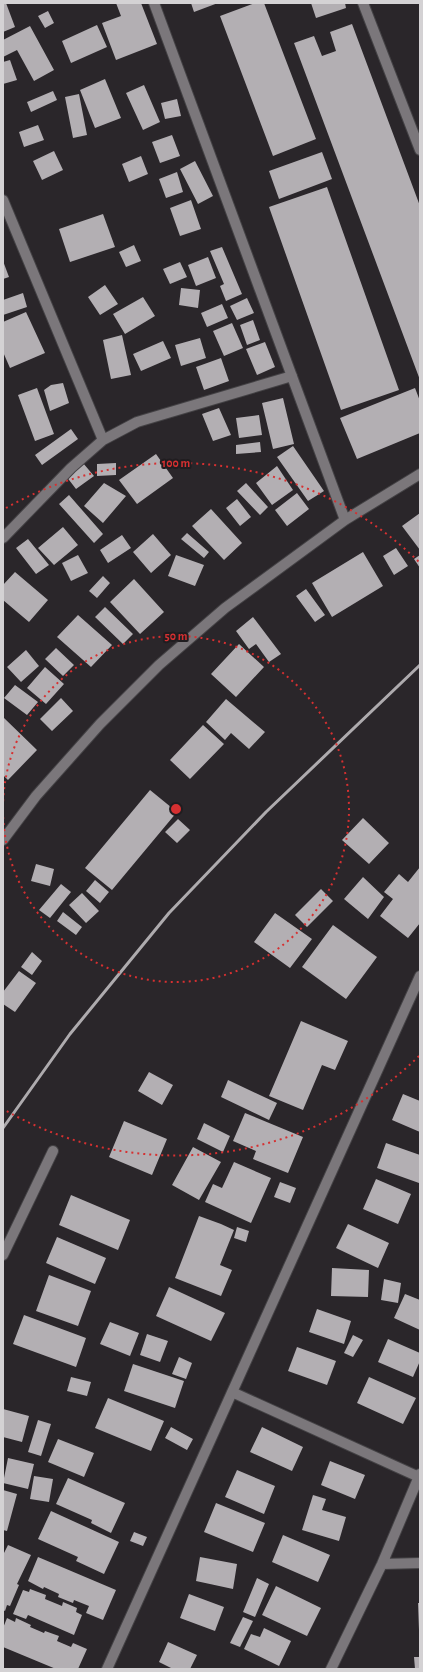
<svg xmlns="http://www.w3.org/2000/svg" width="423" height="1672" font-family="'Alegreya Sans',sans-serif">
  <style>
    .building { fill: #b3afb3 }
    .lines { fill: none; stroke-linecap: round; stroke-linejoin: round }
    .minor-casing { stroke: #444245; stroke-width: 12 }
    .minor { stroke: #7b777b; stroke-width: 10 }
    .rail { stroke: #aeabae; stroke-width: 3 }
    .ring { fill: none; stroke: #d63031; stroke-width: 2; stroke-dasharray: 2 4 }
    .centre { fill: #d63031; stroke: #201d20; stroke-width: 2 }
    .ring-label { font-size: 12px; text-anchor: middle; font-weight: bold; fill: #d63031; stroke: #201d20; stroke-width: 4; stroke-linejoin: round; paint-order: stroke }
  </style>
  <rect width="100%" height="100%" fill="#2a262a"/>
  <!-- building -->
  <path class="building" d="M3 3H6L15 27 3 32Z
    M116 3H141L157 44 116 60 102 23 121 16Z
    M191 3H218L194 12Z
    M255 3H264L316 139 273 156 220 16Z
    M311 3H345L346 8 316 18Z
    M48 11 54 23 45 28 38 16Z
    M352 24 420 206V380L294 43 314 36 322 56 336 51 330 32Z
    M97 25 107 47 71 63 62 41Z
    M30 26 54 70 34 81 17 50 3 57V40Z
    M10 60 17 80 3 84V62Z
    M105 79 121 118 95 128 80 90Z
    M144 85 160 122 143 130 126 93Z
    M53 91 57 100 31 112 27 102Z
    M79 94 87 135 73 138 65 97Z
    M177 99 181 116 165 119 161 103Z
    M38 125 44 140 24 147 19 132Z
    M172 135 180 156 160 163 152 142Z
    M54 151 63 170 42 180 33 161Z
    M322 152 332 179 279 199 269 171Z
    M141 156 148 174 129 182 122 164Z
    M195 161 213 196 198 204 180 169Z
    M177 172 183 192 166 198 159 179Z
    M327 187 399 390 341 410 269 207Z
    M191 200 201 229 180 236 170 208Z
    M103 214 115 247 70 262 59 229Z
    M134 245 141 261 126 267 119 252Z
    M222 247 242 294 226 301 220 286 224 284 210 251Z
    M208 257 216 278 196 286 188 265Z
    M3 261 9 277 3 279Z
    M180 262 187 277 170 284 163 269Z
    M105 285 118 304 100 315 88 297Z
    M181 288 200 290 198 308 179 305Z
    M23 293 27 307 3 315V300Z
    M143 297 155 316 125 334 113 314Z
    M247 298 254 313 237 320 230 306Z
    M222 304 228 318 207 327 201 313Z
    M26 312 45 353 10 368 3 352V322Z
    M253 320 260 340 247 345 240 325Z
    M232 323 243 348 224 356 213 331Z
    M122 335 131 375 111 379 103 340Z
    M200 338 206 358 181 366 175 345Z
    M163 341 171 358 141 371 133 354Z
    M265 342 275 367 257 375 246 349Z
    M221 358 229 381 204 390 196 367Z
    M63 383 69 403 50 411 44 390 51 385Z
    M37 388 54 434 35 441 18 395Z
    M415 388 420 401V433L357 459 340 418Z
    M283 398 294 444 273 449 262 403Z
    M219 408 231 435 213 441 202 414Z
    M259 415 262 435 239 438 236 418Z
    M71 429 78 439 42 465 35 455Z
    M260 442 261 452 236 454V445Z
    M293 446 324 491 308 501 277 457Z
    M156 454 173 478 137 504 119 480Z
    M83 463 94 476 76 489 66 476Z
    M116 463V475L97 476V464Z
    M277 466 293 490 272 505 256 483Z
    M104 483 126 496 103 523 84 506Z
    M246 483 268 507 260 515 237 491Z
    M297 493 309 509 287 526 275 510Z
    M69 495 103 534 94 543 59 504Z
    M237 499 251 517 240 526 226 508Z
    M211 509 242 543 224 560 192 526Z
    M420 513V550L402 526Z
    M63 527 78 545 54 565 38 548Z
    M187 533 209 552 204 558 181 539Z
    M153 534 171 555 151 573 133 552Z
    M122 535 131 548 108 563 100 550Z
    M28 539 49 565 36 574 16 548Z
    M396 548 408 566 394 575 383 556Z
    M363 552 383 586 332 617 312 583Z
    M78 555 88 573 71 581 62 563Z
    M176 555 204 565 195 586 168 576Z
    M420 555V568L414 559Z
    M15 572 48 600 29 622 3 600V585Z
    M103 576 110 583 97 598 89 591Z
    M134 579 164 612 140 634 110 602Z
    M306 589 325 615 315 622 296 596Z
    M105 607 133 634 123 644 95 617Z
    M78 615 112 645 91 667 57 637Z
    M253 617 281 654 269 662 256 644 249 649 236 631Z
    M239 644 264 667 236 697 211 674Z
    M56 648 74 665 63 676 45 659Z
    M26 650 39 666 21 682 7 667Z
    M45 667 64 684 46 704 27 688Z
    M15 685 38 702 27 715 4 698Z
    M61 698 73 711 52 731 40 719Z
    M226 699 265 732 249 749 231 733 225 740 206 722Z
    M3 717 37 750 8 780 3 775Z
    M203 725 224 744 190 779 170 760Z
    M150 790 177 812 112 890 85 868Z
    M363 818 389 843 369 864 342 840Z
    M178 819 190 830 177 843 165 832Z
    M36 864 54 869 50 886 31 881Z
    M420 867V923L408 938 380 916 393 899 384 892 399 874 408 882Z
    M363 877 384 897 368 919 344 899Z
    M95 880 109 892 100 903 86 891Z
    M61 884 71 892 50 918 39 910Z
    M321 889 333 901 307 927 295 915Z
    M82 893 99 911 86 923 69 905Z
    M63 912 82 927 76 935 57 921Z
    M275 913 312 939 290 968 254 942Z
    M333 925 377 957 346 999 302 967Z
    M32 952 42 961 32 975 21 967Z
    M19 971 36 983 15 1012 3 1004V992Z
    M301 1021 348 1041 335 1070 322 1065 303 1110 269 1096Z
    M149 1072 173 1085 162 1105 138 1091Z
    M228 1080 277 1103 269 1120 221 1097Z
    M403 1094 420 1101V1132L392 1120Z
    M245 1113 303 1137 288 1173 253 1159 256 1151 233 1141Z
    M124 1121 167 1139 152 1175 109 1157Z
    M204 1123 230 1136 223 1152 197 1139Z
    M386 1143 420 1155V1179L419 1183 377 1168Z
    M193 1147 221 1162 199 1200 172 1185Z
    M234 1162 271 1178 251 1223 205 1202 213 1184 222 1188Z
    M376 1179 411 1194 398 1224 363 1209Z
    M280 1182 296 1188 290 1203 274 1197Z
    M71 1195 130 1220 118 1250 59 1225Z
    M199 1216 221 1224 234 1230 220 1265 232 1270 221 1296 175 1278Z
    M348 1224 389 1243 378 1268 336 1248Z
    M237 1227 249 1231 246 1242 234 1238Z
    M57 1237 106 1258 95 1284 46 1263Z
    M332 1268 369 1270 368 1297 331 1296Z
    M49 1275 91 1291 78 1326 36 1311Z
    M384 1279 401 1283 398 1303 381 1300Z
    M169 1287 225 1313 211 1341 156 1316Z
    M405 1294 420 1300V1330L394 1318Z
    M317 1309 351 1321 344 1344 309 1332Z
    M24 1315 86 1338 76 1367 13 1344Z
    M110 1322 139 1333 130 1356 100 1344Z
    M147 1334 168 1341 160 1362 140 1355Z
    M353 1335 363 1340 353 1357 344 1353Z
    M388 1339 420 1353V1361L413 1377 378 1362Z
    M297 1347 336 1361 327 1385 288 1371Z
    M179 1357 192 1363 186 1379 172 1374Z
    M133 1364 184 1381 175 1408 124 1391Z
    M71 1377 91 1382 87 1396 67 1391Z
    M369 1377 416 1398 403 1424 357 1403Z
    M108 1398 164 1421 151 1451 95 1428Z
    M3 1409 29 1416 22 1442 3 1437Z
    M38 1420 51 1424 41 1456 28 1452Z
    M171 1427 193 1439 187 1450 165 1438Z
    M262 1427 303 1447 292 1471 250 1452Z
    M58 1439 94 1453 84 1477 48 1462Z
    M8 1458 34 1464 28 1489 3 1483Z
    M330 1461 365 1475 355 1499 321 1485Z
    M237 1470 275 1486 264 1514 225 1497Z
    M34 1476 53 1479 49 1502 30 1499Z
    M68 1478 125 1503 111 1533 91 1523 92 1520 56 1504Z
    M3 1490 17 1494 7 1531 3 1530Z
    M313 1495 326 1499 322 1510 346 1517 339 1541 302 1530Z
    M216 1503 265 1523 253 1552 204 1532Z
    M51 1511 119 1542 104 1574 76 1561 78 1557 38 1539Z
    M134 1532 147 1537 143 1546 130 1541Z
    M283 1535 330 1555 318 1582 272 1562Z
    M8 1545 31 1555 17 1584 19 1585 10 1606 7 1605 5 1611 3 1610V1555Z
    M38 1557 116 1590 103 1620 86 1613 89 1606 74 1600 73 1603 58 1597 59 1594 44 1587 43 1589 28 1581Z
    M200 1557 237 1564 233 1589 196 1581Z
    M257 1578 269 1584 255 1617 243 1612Z
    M276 1586 321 1608 307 1636 262 1615Z
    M30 1589 46 1595 45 1599 62 1606 63 1602 77 1608 76 1612 82 1615 74 1635 28 1615 26 1619 13 1614 23 1590 29 1592Z
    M189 1594 224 1607 215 1631 180 1618Z
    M418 1603H420V1630H419Z
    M243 1617 253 1621 240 1647 230 1643Z
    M7 1618 15 1622 16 1618 31 1625 30 1627 44 1633 45 1631 59 1636 57 1641 71 1647 73 1643 87 1649 78 1669H56L3 1647V1628Z
    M264 1628 291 1641 279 1666 244 1649 251 1634 260 1637Z
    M168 1642 197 1655 190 1669H173L159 1662Z
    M414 1657H420V1669H415Z"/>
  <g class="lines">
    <defs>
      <path id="minor" d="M154 3 345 520
        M363 3 420 150
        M3 200 103 440
        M3 538 71 468 103 440 137 422 292 376
        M3 840 36 796 100 724 159 665 225 608 345 520 420 474
        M3 1255 53 1151
        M232 1392 419 1477
        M382 1564 420 1563
        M107 1669 420 976
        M331 1669 382 1564 420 1474"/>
    </defs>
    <!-- minor casing -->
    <use href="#minor" class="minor-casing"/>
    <!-- minor -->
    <use href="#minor" class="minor"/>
    <!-- rail -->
    <path class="rail" d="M3 1128 70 1034 169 913 266 812 420 665"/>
  </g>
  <!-- distance rings -->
  <g class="ring">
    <path d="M3 807A173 173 0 1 1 3 811"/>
    <path d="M419 1056A346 346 0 0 1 3 1109M6 508A346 346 0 0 1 419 562"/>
  </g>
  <circle cx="176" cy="809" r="6" class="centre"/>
  <g class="ring-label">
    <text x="176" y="467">100 m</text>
    <text x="176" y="640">50 m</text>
  </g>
  <!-- border -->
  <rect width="423" height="1672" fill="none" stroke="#d4d2d4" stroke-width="8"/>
</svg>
